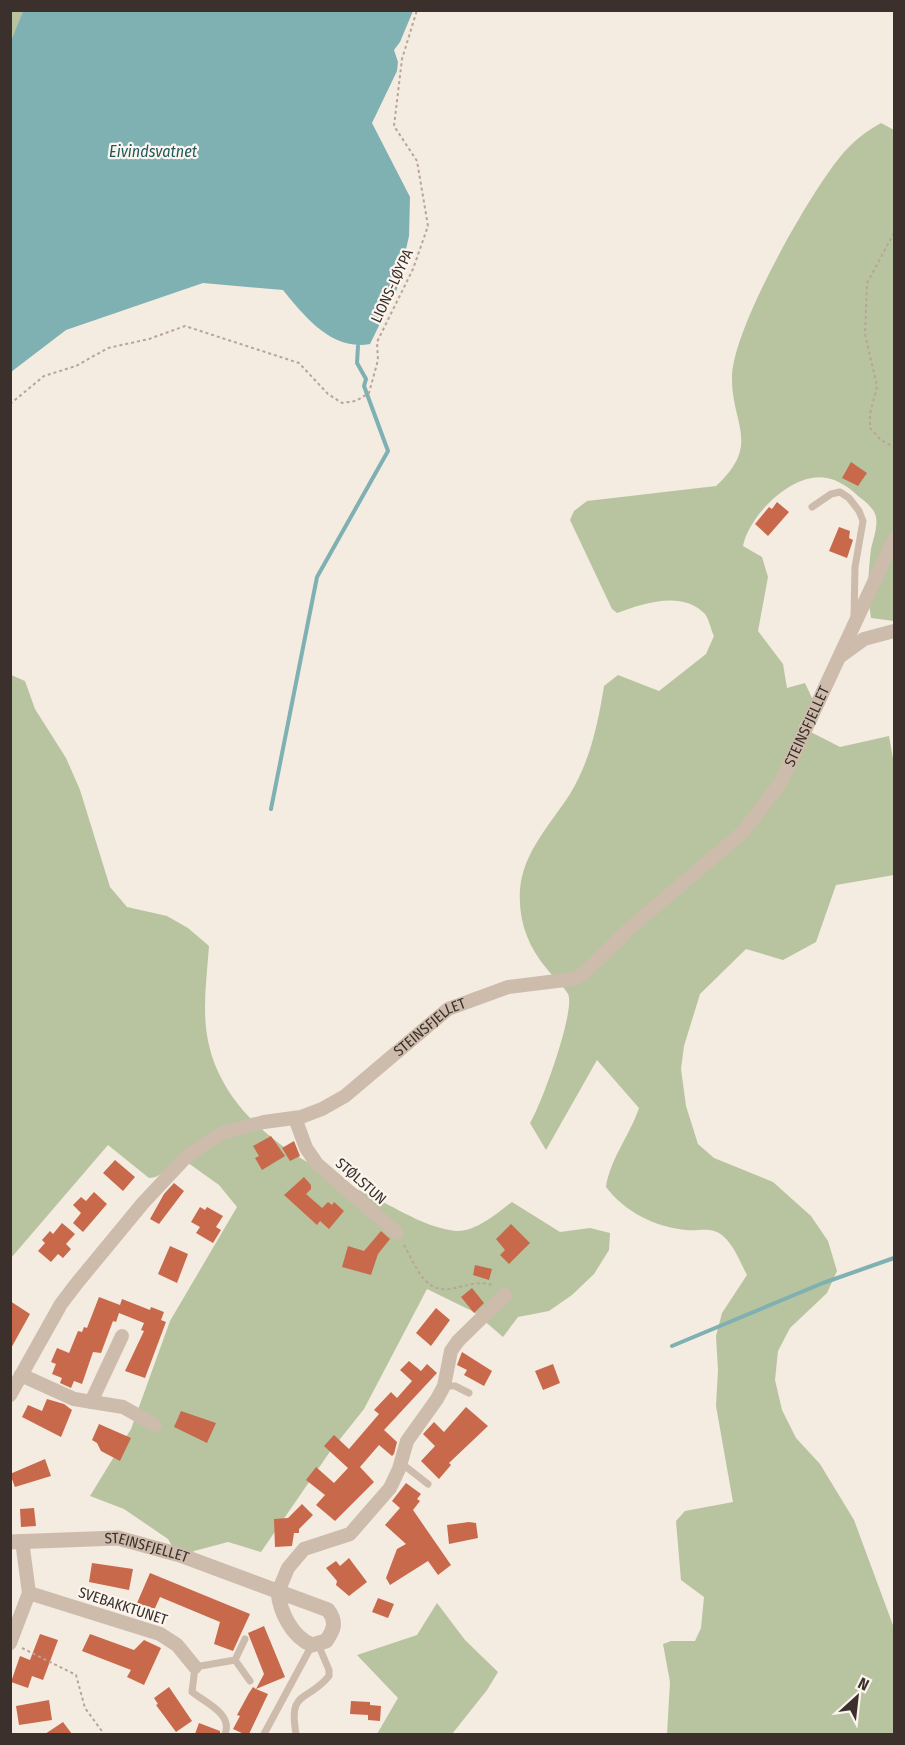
<svg xmlns="http://www.w3.org/2000/svg" width="905" height="1745" font-family="'Fira Sans Condensed',sans-serif">
  <style>
    .green { fill: #b8c4a0 }
    .water { fill: #7fb0b2 }
    .lines { fill: none; stroke-linecap: round; stroke-linejoin: round }
    .stream { stroke: #7fb0b2; stroke-width: 4 }
    .building { fill: #c8694b }
    .path { stroke: #b9a596; stroke-width: 2; stroke-dasharray: 3 3; stroke-linecap: butt }
    .service { stroke: #cdbbac; stroke-width: 7 }
    .minor { stroke: #cdbbac; stroke-width: 14 }
    .tertiary { stroke: #cdbbac; stroke-width: 15 }
    .labels { text-anchor: middle; dominant-baseline: central; stroke-width: 4.5; stroke-linejoin: round; paint-order: stroke }
    .street-label { font-size: 15px; fill: #3b302b; stroke: #fbf5ee }
    .water-label { font-size: 16px; font-style: italic; fill: #1f5a5e; stroke: #fbf5ee }
  </style>
  <rect width="100%" height="100%" fill="#f4ebe1"/>
  <!-- green -->
  <path class="green" d="M11 10 23 11 11 44 10 11Z
    M881 123 894 130V621L871 618C867 593 868 574 871 549 873 540 878 526 876 517 874 508 865 501 858 496 850 488 838 480 827 478 793 471 749 515 743 546L762 557 768 577 758 631 783 664 787 688 805 683 813 700 799 726 840 747 889 736 894 764V875L836 885 816 942 783 960 746 949 700 994 684 1046 681 1069 686 1106 698 1144 714 1158 773 1182 811 1216 828 1241 837 1271 827 1293 790 1328 778 1351 775 1380 782 1410 796 1438 820 1464 854 1520 894 1628V1734H667L670 1682 663 1644 671 1641H695L701 1628 704 1597 681 1580 676 1521 685 1511 733 1502 716 1406 718 1370 716 1336 722 1313 747 1275C740 1262 731 1236 714 1231 707 1228 694 1231 686 1230 655 1227 625 1212 606 1187 610 1159 630 1135 639 1108L597 1060 546 1150 530 1123C541 1106 576 1010 568 994 563 985 553 977 547 969 528 947 518 920 520 890 523 852 550 825 570 794 590 761 598 724 604 686L618 675 659 691 706 654 714 636C711 630 709 619 705 614 683 590 643 603 617 613L612 609 570 520 574 511 587 501 716 486C762 444 731 424 732 377 733 328 808 196 840 157 852 142 865 132 881 123Z
    M11 675 25 681 35 709 66 758 80 790 110 887 127 907 167 916 188 928 209 946C206 989 199 1026 216 1067 245 1136 317 1169 379 1200 403 1212 428 1228 456 1231 476 1232 497 1213 512 1202L560 1232 590 1228 610 1233 609 1250 594 1274 572 1295 549 1311 518 1317 503 1337 474 1312 427 1289 364 1409 329 1453 261 1552 228 1542 194 1551 182 1563 168 1539 124 1509 90 1496 131 1429 170 1321 237 1207 219 1185 184 1160C170 1161 164 1178 149 1178L108 1145 11 1258Z
    M437 1603 465 1640 498 1672 487 1690 452 1734H377L398 1698 357 1655 417 1635Z"/>
  <!-- water -->
  <path class="water" d="M23 11H413L400 42 394 50 398 62 397 71 372 123 410 197 409 236 397 289 370 344C332 351 305 317 283 290L203 283 66 330 11 372 10 44Z"/>
  <g class="lines">
    <!-- stream -->
    <path class="stream" d="M271 809 317 577 388 451 364 386 366 379 357 363 358 346
      M672 1346 823 1283 894 1258"/>
  </g>
  <!-- building -->
  <path class="building" d="M851 462 867 473 858 486 842 478Z
    M777 502 789 512 768 536 755 524 769 507 772 509Z
    M839 527 850 531 849 538 853 540 847 558 829 551Z
    M271 1136 285 1156 262 1170 255 1158 259 1156 253 1146Z
    M294 1141 300 1156 290 1161 282 1148Z
    M115 1160 135 1177 123 1191 103 1173Z
    M304 1177 311 1185V1189L306 1194 322 1208 328 1202 332 1205 334 1202 344 1211 329 1229 320 1221 317 1225 284 1195Z
    M174 1183 184 1191 159 1224 150 1219 164 1194Z
    M94 1192 107 1204 83 1232 73 1223 81 1213 73 1205 81 1197 86 1201Z
    M200 1207 205 1210 207 1207 223 1216 216 1227 221 1230 213 1243 196 1233 200 1227 191 1222Z
    M62 1223 75 1234 66 1244 71 1249 63 1258 58 1254 51 1262 38 1251 45 1243 42 1240 50 1231 53 1234Z
    M511 1224 530 1243 509 1264 500 1255 505 1250 496 1239Z
    M381 1231 390 1239 378 1254 371 1275 342 1267 348 1246 364 1251Z
    M170 1246 188 1254 177 1283 158 1274Z
    M475 1265 492 1269 489 1280 473 1275Z
    M472 1288 484 1303 474 1313 461 1297Z
    M99 1297 120 1305 122 1299 150 1310 151 1307 164 1312 161 1320 166 1322 145 1378 125 1371 144 1331 141 1330 144 1323 119 1313 116 1322 113 1321 101 1353 93 1352 82 1384 74 1381 71 1388 60 1383 62 1378 52 1374 56 1364 51 1362 57 1348 69 1353 78 1331 82 1332 84 1327 87 1328Z
    M10 1301 30 1314 10 1350Z
    M436 1308 450 1320 431 1346 416 1333Z
    M462 1352 492 1371 484 1386 464 1375 467 1370 457 1365Z
    M409 1361 421 1371 427 1364 437 1373 384 1430 397 1442 394 1454 392 1456 379 1445 360 1467 374 1482 335 1521 316 1505 325 1495 306 1480 316 1467 334 1483 348 1468 324 1446 334 1435 349 1449 379 1414 374 1410 391 1392 397 1398 412 1381 400 1370Z
    M553 1364 560 1383 543 1390 535 1371Z
    M47 1399 64 1404 72 1410 61 1437 22 1417 28 1405 42 1411Z
    M466 1407 488 1426 449 1463 451 1465 439 1479 421 1461 435 1446 423 1434 434 1422 444 1432Z
    M181 1411 216 1423 207 1443 174 1427Z
    M99 1424 131 1438 120 1461 101 1451 97 1443 92 1440Z
    M45 1459 51 1476 15 1487 10 1474Z
    M406 1483 421 1494 417 1499 420 1501 413 1510 451 1565 438 1575 428 1561 390 1585 386 1578 397 1549 406 1544 385 1525 400 1508 392 1501Z
    M302 1504 313 1515 299 1529V1533H294L292 1546 275 1547 274 1519 288 1518Z
    M34 1508 36 1526 21 1527 20 1509Z
    M469 1522 476 1523 478 1538 449 1544 447 1525Z
    M349 1558 367 1582 349 1596 336 1585 337 1581 326 1568 336 1561 340 1566Z
    M92 1563 133 1569 129 1590 89 1582Z
    M150 1573 250 1614 233 1651 214 1644 220 1622 160 1597 151 1617 134 1610Z
    M378 1598 394 1604 388 1618 372 1612Z
    M264 1626 285 1677 256 1689 268 1694 249 1734H244L233 1729 240 1716 237 1715 249 1693 253 1687 256 1689 264 1674 248 1633Z
    M40 1634 58 1640 43 1680 32 1676 28 1688 11 1682 20 1656 30 1660Z
    M90 1634 134 1650 144 1640 161 1648 144 1685 127 1677 131 1670 82 1651Z
    M169 1687 192 1721 176 1732 156 1705 158 1704 154 1698Z
    M49 1700 52 1720 19 1725 16 1706Z
    M351 1701 370 1702V1705L381 1706 380 1721 368 1720V1715L350 1714Z
    M63 1722 72 1734H45Z
    M199 1723 220 1731V1734H195Z"/>
  <g class="lines">
    <!-- path -->
    <path class="path" d="M894 233 867 283 865 334 877 386 870 414V428L881 440 894 447
      M10 404 44 376 76 366 108 348 149 339 185 326 299 363 328 394 342 403 356 401 369 393 378 360 377 342 413 269 428 226 417 161 394 126 402 59 417 10
      M404 1245C411 1257 417 1273 427 1282 446 1301 472 1275 494 1286
      M22 1648 76 1675 85 1708 104 1734"/>
    <!-- service -->
    <path class="service" d="M812 507 831 494 840 492 849 498 859 511 863 521 855 567 854 617
      M444 1386H455L469 1393
      M401 1463 428 1484
      M235 1660 250 1681
      M225 1734C233 1714 206 1703 192 1692L195 1667 235 1660 245 1639
      M264 1734 312 1645
      M296 1734C288 1689 307 1703 329 1676V1670L318 1644"/>
    <!-- minor -->
    <g class="minor">
      <path d="M842 655 864 639 894 631"/>
      <path d="M295 1118 306 1148 317 1164 397 1233"/>
      <path d="M21 1375 74 1399 123 1407 155 1425"/>
      <path id="s1" d="M10 1395 61 1304 77 1283 143 1203 187 1156 222 1133 264 1122 301 1117 322 1109 345 1096 448 1009 508 987 573 979 583 974 630 928 743 832 781 782 894 539"/>
      <path d="M91 1402 122 1336"/>
      <path d="M278 1592 288 1568 304 1549 350 1534 390 1488 399 1469 407 1441 437 1399 444 1386 451 1351 458 1341 505 1295"/>
      <path d="M29 1593 160 1634 177 1645 195 1667"/>
      <path d="M10 1643 29 1593 22 1541"/>
    </g>
    <!-- tertiary -->
    <path class="tertiary" id="s2" d="M10 1542 118 1538 180 1555 328 1610C337 1622 334 1630 326 1641L312 1645C292 1637 280 1612 278 1592"/>
  </g>
  <g class="labels">
    <!-- street labels -->
    <g class="street-label">
      <text transform="translate(392 286) rotate(-65)">LIONS-LØYPA</text>
      <text stroke="none"><textPath href="#s1" startOffset="1084">STEINSFJELLET</textPath></text>
      <text stroke="none"><textPath href="#s1" startOffset="580">STEINSFJELLET</textPath></text>
      <text transform="translate(361 1181) rotate(41)">STØLSTUN</text>
      <text stroke="none"><textPath href="#s2" startOffset="138">STEINSFJELLET</textPath></text>
      <text transform="translate(123 1606) rotate(18)">SVEBAKKTUNET</text>
    </g>
    <!-- water labels -->
    <g class="water-label">
      <text x="153" y="151">Eivindsvatnet</text>
    </g>
  </g>
  <!-- border -->
  <rect width="905" height="1745" fill="none" stroke="#3b302b" stroke-width="24"/>
  <!-- north arrow -->
  <g transform="translate(857 1697) rotate(27)" stroke="#fbf5ee" stroke-width="4.5" paint-order="stroke">
  <path d="M0-4.5L10 22L0 15L-10 22Z" fill="#3b302b"/>
  <text y="-9" font-size="16" font-weight="bold" text-anchor="middle" fill="#3b302b">N</text>
  </g>
</svg>
